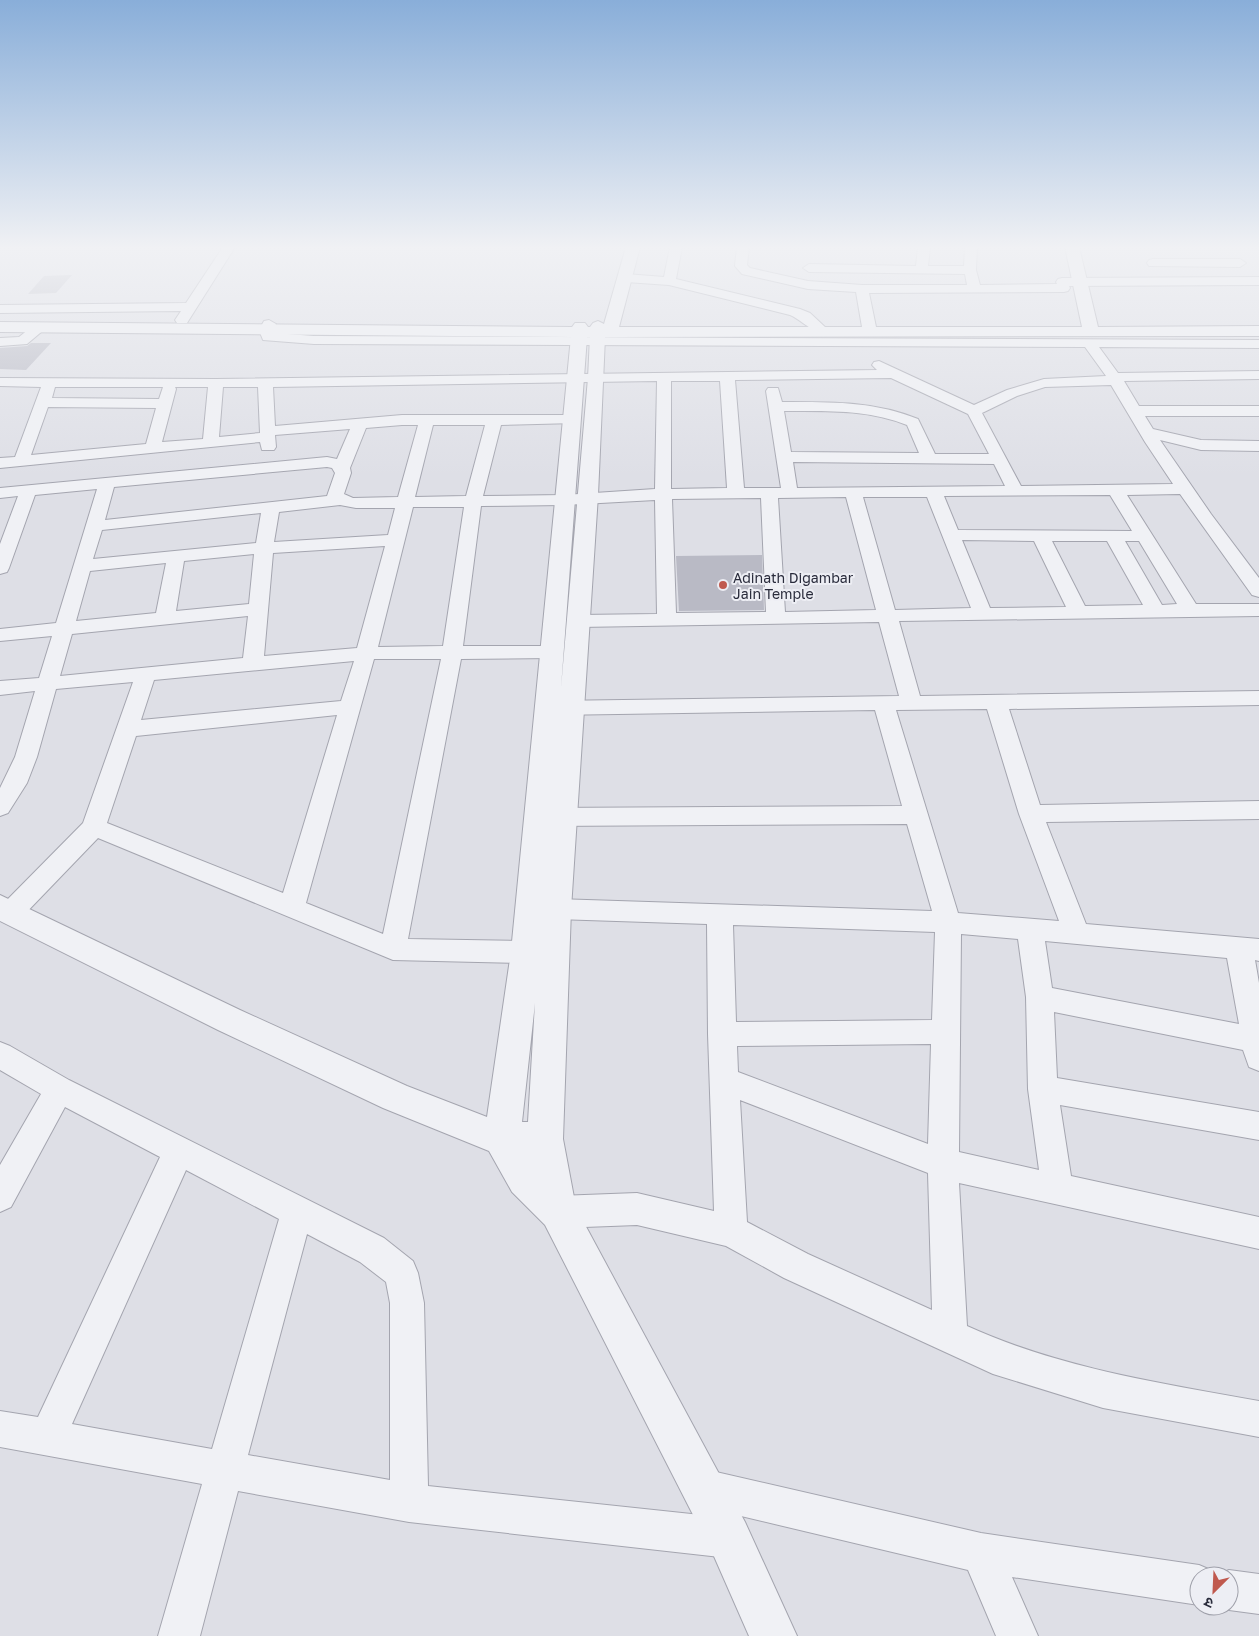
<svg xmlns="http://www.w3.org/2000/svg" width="1259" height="1636" font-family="'Golos Text','Noto Sans Devanagari',sans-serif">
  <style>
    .building { fill: #b9bac5 }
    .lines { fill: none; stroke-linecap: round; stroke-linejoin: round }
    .minor-casing { stroke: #a4a5af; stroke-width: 2 }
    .tertiary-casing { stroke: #a4a5af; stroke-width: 2 }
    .minor { fill: #f0f1f5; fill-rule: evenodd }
    .tertiary { fill: #f0f1f5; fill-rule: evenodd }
    .poi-dot { fill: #c0594e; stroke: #edeef4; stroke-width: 2 }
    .labels { text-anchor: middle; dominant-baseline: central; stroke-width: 4; stroke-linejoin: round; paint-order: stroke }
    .far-poi-label { font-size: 14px; fill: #292b3b; stroke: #edeef4; text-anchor: start }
  </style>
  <rect width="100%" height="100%" fill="#dedfe6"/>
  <!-- building -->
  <path class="building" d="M72 275 56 293 28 294 44 276Z
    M31 343H51L26 370 0 369V348L27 346Z
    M762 555 764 610 679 611 676 556Z"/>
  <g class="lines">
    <defs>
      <path id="minor" d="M223 247H235L187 323H177L175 320 181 311 0 313V305L186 303Z
        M670 247H682L676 279 800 309 810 313 825 327 818 331C808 329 800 319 790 315L669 285 626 282 620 278 626 274 664 277Z
        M737 247H749L747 265 750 268 808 281 862 285H967L965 274 809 272 803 268 809 264 916 266 918 247H930L928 266H964L965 247H977L976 270 980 285 1057 284 1056 282 1058 279 1062 278 1259 277V285L1069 286 1070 288 1068 291 1064 292 869 293 876 327 869 331 862 327 856 292 808 289 742 274 735 266Z
        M1153 259H1240L1246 263 1240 267 1149 266 1147 263 1149 260Z
        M269 320 276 324 273 330 274 333 314 336 1259 340V348L1099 347 1118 373 1259 371V379L1124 381 1139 406H1259V416H1145L1153 429 1201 440 1259 441V451L1201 450 1160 440 1211 514 1259 578V597L1252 595 1180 494 1127 495 1196 604H1259V616L899 621 920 696 1259 691V705L1009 709 1040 805 1259 801V819L1046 822 1086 924 1259 939V961L1255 960 1259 983V1071L1249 1067 1243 1050 1054 1012 1057 1078 1259 1112V1140L1060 1105 1071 1176 1259 1217V1249L959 1183 967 1326C1059 1368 1160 1383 1259 1401V1437L1103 1408 993 1374 784 1278 726 1246 637 1225 558 1228 547 1223 542 1212 547 1201 558 1196 637 1193 714 1211 708 1034 707 924 556 919 547 916 543 909 547 902 556 899 932 911 907 824 544 826 536 823 532 817 536 811 544 808 902 806 875 710 553 715 545 713 542 708 545 703 553 701 899 696 879 622 579 627 572 625 569 621 572 617 579 615 657 614 655 500 564 505 481 506 463 646H552L559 648 562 652 559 656 552 658 461 659 408 939 526 941 535 944 539 952 535 960 526 963 393 960 98 838 20 919 11 922 2 919 0 908 2 905 83 823 133 682 56 689 37 757 27 783 8 813 0 816V788L15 757 35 691 0 695V681L39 678 52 636 0 641V629L56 623 97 489 35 495 9 568 7 572 0 574V544L18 496 0 498V488L327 457 337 459 350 429 275 435 276 447 274 450H262L260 442 0 468V458L15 457 41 387 0 386V378L216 379 877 370 872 365 874 362 879 361 974 405 1007 390 1044 379 1106 376 1085 347 314 344 263 340 259 330 264 321ZM891 378 968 414 989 454H935L918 419C874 401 829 402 782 402L778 388H768L766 391 781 488H744L735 380ZM657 381 655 489 564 495 483 496 501 425 576 423 579 420 576 417 571 415H402L275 426 273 387ZM671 381H720L727 488 671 489ZM1111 385 1145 442 1173 484 1021 486 982 413 1017 396 1045 387ZM55 387H163L159 399 52 398ZM175 387H208L203 439 162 442 176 389ZM223 387H258L260 433 219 437ZM48 407 156 408 146 444 31 455ZM784 411C826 411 867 409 907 425L919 453 791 452ZM402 425H418L398 497 353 498 344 494 351 473 350 468 366 428ZM433 425H485L466 496 415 497ZM793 462 994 464 1005 486 797 488ZM327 467 332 468 335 473 327 496 105 520 114 487ZM1110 495 1132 531 958 530 944 496ZM846 497 876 610 785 612 778 498ZM863 497H927L971 608 895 610ZM761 498 766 612 676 613 672 499ZM340 505 356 508H395L388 535 274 542 279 512ZM413 507H464L443 646 378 647ZM261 513 256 543 93 559 102 530ZM962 540 1034 541 1066 607 990 608ZM1052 541H1107L1143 605 1085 606ZM1125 541H1139L1177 604 1162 605ZM385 546 357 648 264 656 273 553ZM254 554 249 604 176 611 184 561ZM166 563 156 613 76 621 90 571ZM248 616 243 658 60 676 72 634ZM374 659H441L383 934 306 903ZM354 661 341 701 141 720 154 680ZM987 709 1019 814 1059 921 958 913 896 710ZM337 715 283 893 107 823 136 736ZM733 925 935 932 932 1020 736 1022ZM961 934 1018 939 1026 997 1028 1089 1039 1170 959 1152ZM1045 941 1227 958 1239 1024 1052 988ZM931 1044 928 1144 738 1072 737 1046ZM740 1100 928 1173 932 1310 808 1254 747 1222Z
        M39 324 46 328 27 344 0 346V338L19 337 34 325Z
        M0 1042 10 1046 69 1080 384 1238 413 1261 418 1273 424 1303 428 1486 729 1518 743 1524 749 1538 743 1552 729 1558 409 1522 238 1491 200 1636H158L202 1484 0 1447V1411L38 1417 160 1157 65 1107 11 1207 0 1212V1165L41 1094 0 1070ZM186 1170 279 1219 212 1449 72 1424ZM307 1234 360 1262 386 1282 390 1303V1480L248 1455Z
        M703 1469 981 1533 1199 1565 1213 1571 1215 1576 1229 1570 1259 1574V1614L1229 1610 1219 1606H1229V1576H1199V1605L1012 1577 1038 1636H996L968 1570 703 1507 690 1501 684 1488 690 1475Z"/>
      <path id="tertiary" d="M626 247H640L619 327H1082L1065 247H1079L1098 327 1259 326V336L605 337 598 495 571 909 563 1139 576 1208 745 1522 797 1636H749L713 1554 545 1225 512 1192 489 1151 383 1108 218 1030 0 921V895L240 1010 407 1086 487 1117 511 952 571 337 0 332V322L572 327 575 323H585L588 327H590L593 323 598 321 604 324ZM587 337H590L588 378 561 688ZM535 1003 528 1122H522Z"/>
    </defs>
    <!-- minor casing -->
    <use href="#minor" class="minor-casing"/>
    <!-- tertiary casing -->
    <use href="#tertiary" class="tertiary-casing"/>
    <!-- minor -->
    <use href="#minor" class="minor"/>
    <!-- tertiary -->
    <use href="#tertiary" class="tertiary"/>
  </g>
  <!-- sky -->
  <linearGradient id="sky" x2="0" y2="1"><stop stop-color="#89aed9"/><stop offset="0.52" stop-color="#f0f1f4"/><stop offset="1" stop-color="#f0f1f4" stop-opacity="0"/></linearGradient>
  <rect width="1259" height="476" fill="url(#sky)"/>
  <!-- markers -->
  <circle class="poi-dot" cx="723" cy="585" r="5"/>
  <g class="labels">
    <!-- far-poi labels -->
    <g class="far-poi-label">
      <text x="733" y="577">Adinath Digambar<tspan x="733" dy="16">Jain Temple</tspan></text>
    </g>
  </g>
  <!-- north arrow -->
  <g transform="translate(1214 1591) rotate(204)"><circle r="24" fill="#edeef4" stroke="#9fa0aa"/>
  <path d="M0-4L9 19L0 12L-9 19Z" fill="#c0594e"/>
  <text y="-8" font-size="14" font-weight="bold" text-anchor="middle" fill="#292b3b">उ</text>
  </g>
</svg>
